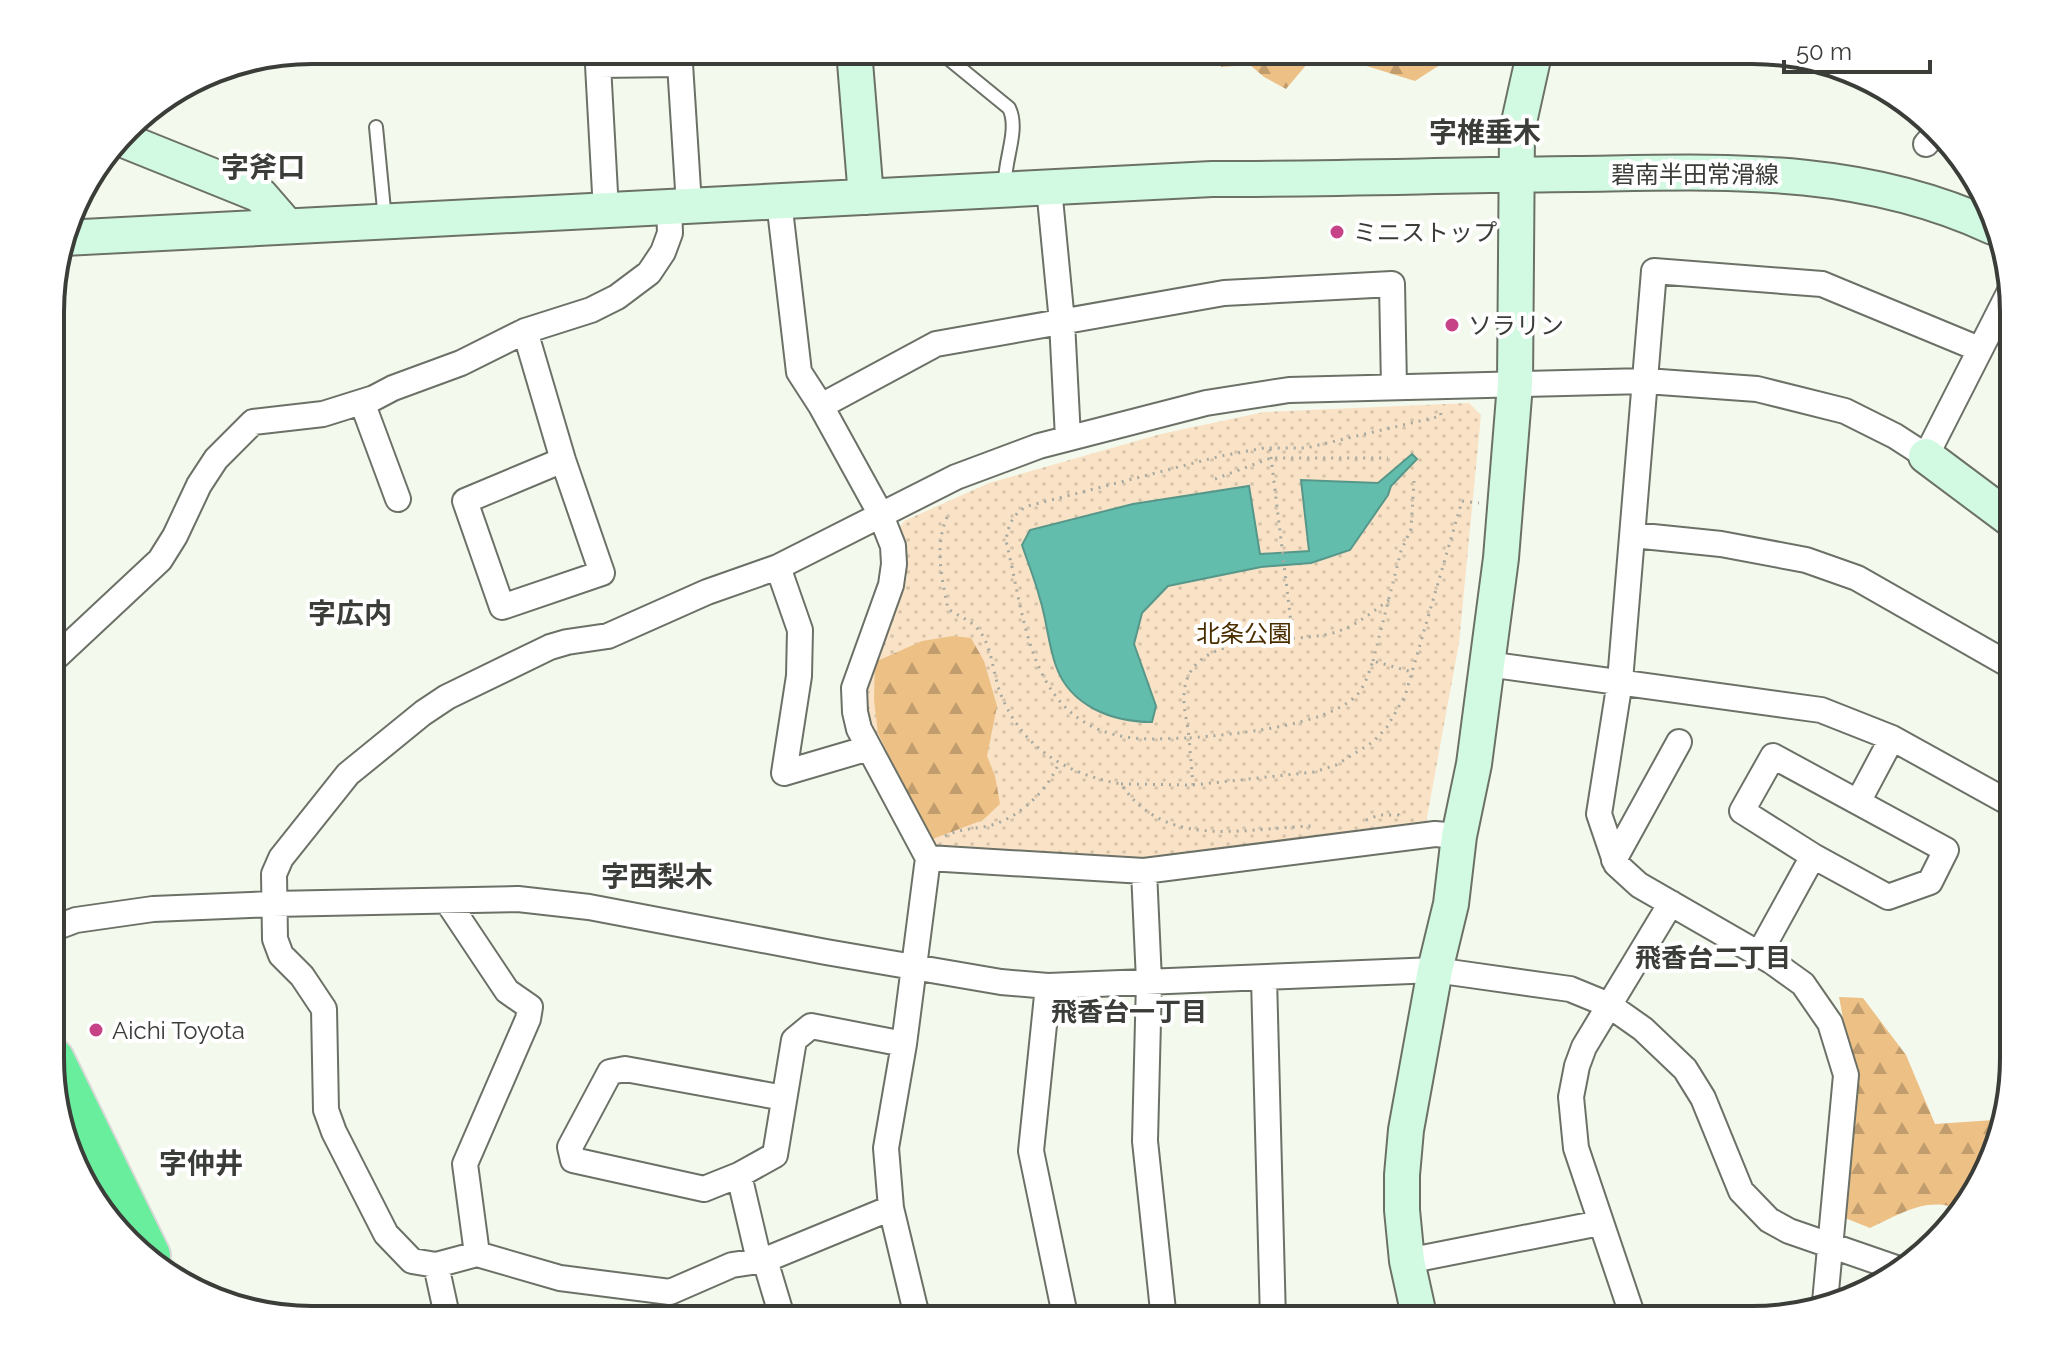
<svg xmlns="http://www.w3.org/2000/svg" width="2064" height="1370" font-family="Raleway,'Noto Sans JP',sans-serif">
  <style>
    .grass { fill: url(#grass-dots) }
    .forest { fill: url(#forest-firs) }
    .water { fill: #62bdad; stroke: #56978a; stroke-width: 2 }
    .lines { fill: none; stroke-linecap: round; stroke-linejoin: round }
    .lane-casing { stroke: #6c7167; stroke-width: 16 }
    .street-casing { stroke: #6c7167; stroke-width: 28 }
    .secondary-casing { stroke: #6c7167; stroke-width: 38 }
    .highway-casing { stroke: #d8d8d7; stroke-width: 48 }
    .path { stroke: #a6a9a1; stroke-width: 3; stroke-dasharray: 2 6; stroke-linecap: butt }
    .lane { stroke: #fff; stroke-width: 12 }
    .street { stroke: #fff; stroke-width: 24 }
    .secondary { stroke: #d2fae2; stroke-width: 34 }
    .highway { stroke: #69ee9d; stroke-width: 44 }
    .poi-dot { fill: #c74387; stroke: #fff; stroke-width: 3 }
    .labels { text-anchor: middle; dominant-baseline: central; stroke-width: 8; stroke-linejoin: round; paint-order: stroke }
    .street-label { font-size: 24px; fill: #3b3d39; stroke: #fff }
    .poi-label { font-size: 24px; fill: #3b3d39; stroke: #fff; text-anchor: start }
    .park-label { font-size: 24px; fill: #4b2e00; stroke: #fff }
    .neighbourhood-label { font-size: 26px; font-weight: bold; fill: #3b3d39; stroke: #fff }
    .quarter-label { font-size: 28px; font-weight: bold; fill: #3b3d39; stroke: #fff }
    .rim { fill: none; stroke: #3b3d39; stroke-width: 4 }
  </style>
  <defs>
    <pattern id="grass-dots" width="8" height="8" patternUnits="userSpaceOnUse" patternTransform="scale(2)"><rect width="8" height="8" fill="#f9e2c5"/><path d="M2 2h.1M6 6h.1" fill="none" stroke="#d6c3aa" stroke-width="1.8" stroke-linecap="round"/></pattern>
    <pattern id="forest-firs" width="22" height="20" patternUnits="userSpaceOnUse" patternTransform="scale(2)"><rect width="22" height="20" fill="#edc085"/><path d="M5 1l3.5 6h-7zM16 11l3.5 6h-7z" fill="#c19d6e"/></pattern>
  </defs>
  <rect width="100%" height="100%" fill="#f4f9ee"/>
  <!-- grass -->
  <path class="grass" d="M1469 403 1481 415 1459 643 1426 823 1143 861 933 847 866 722 865 686 907 577 898 529 904 521 989 483 1161 434 1264 412Z"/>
  <!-- forest -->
  <path class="forest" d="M1220 50H1463L1415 81 1318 51 1286 89 1264 77 1250 65 1221 67Z
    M953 636 971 638 984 661 997 706 987 756 995 776 1000 804 983 820 930 840 878 733 874 700 875 662 922 641Z
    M1839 997 1863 998 1906 1055 1935 1124 1994 1120 2000 1113 1970 1204 1962 1211C1929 1194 1901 1214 1870 1228L1845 1218 1857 1092Z"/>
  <!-- water -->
  <path class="water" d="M1412 454 1417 459 1391 486 1388 495 1350 550 1311 563 1261 567 1168 586 1142 613 1134 644 1156 706 1152 722C1112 722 1070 706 1056 666 1048 644 1047 621 1040 599 1035 580 1028 563 1022 545L1030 530 1133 504 1249 486 1260 554 1309 551 1301 480 1378 483Z"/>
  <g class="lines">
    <defs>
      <path id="lane" d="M938 50 1009 108C1020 130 1003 162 1005 187
        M376 127 385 220"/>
      <path id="street" d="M1926 144 1935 134
        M1049 188 1062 322 1068 438
        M779 201 799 372 821 406 880 513 893 546 894 564 891 585 854 688 855 712 859 729 928 858 904 1044 886 1148 891 1208 915 1308 922 1320
        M606 211 598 65 680 64 689 205
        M525 331 563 460 602 573 502 607 465 501 563 460
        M362 402 398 499
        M821 406 936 344 1224 293 1392 284 1394 387
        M1633 535 1721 544 1806 560 1857 578 2013 667
        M778 567 707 592 608 636 567 642 550 647 447 697 423 713 348 774 281 858 274 874 275 939 281 955 302 976 324 1009 326 1110 334 1132 386 1234 412 1261 436 1265 477 1254 560 1278 670 1292 732 1265 765 1260 891 1208
        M52 661 160 560 175 536 199 485 216 459 253 422 323 414 374 398 393 388 461 363 525 331 591 310 617 297 649 273 663 252 670 233 669 207
        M1487 664 1821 710 1892 738 2013 805
        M869 748 784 773 799 676 800 630 778 567 956 477 1039 446 1206 403 1289 390 1646 381 1757 389 1845 411 1895 436 1926 456 2011 289
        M1858 802 1892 738
        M928 858 1144 871 1435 834 1459 836
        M1614 860 1679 742
        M1144 871 1149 981 1145 1141 1164 1320
        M447 901 507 991 530 1007 528 1019 465 1164 477 1254
        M52 929 76 920 153 909 273 904 518 899 589 907 826 952 1001 982 1048 986 1435 970 1570 989 1609 1005 1643 1029 1685 1069 1703 1098 1741 1191 1769 1220 1789 1231 1899 1269
        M1759 954 1813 856 1742 811 1773 756 1946 850 1930 882 1888 897 1813 856
        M1264 978 1273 1320
        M1048 986 1031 1151 1066 1320
        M739 1175 704 1189 573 1160 570 1147 610 1072 625 1069 784 1098
        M759 1260 739 1175 775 1155 794 1040 811 1026 904 1044
        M765 1260 783 1320
        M1407 1261 1600 1223
        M436 1265 448 1320
        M1825 1302 1846 1075 1830 1023 1803 984 1771 961 1639 885 1616 864 1599 814 1620 681 1654 271 1822 284 1979 349
        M1634 1320 1576 1148 1571 1097 1577 1066 1584 1047 1671 903"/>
      <path id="secondary" d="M854 50 866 197
        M121 139 260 195 286 225
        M64 238 1212 179C1333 179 1454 175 1576 174 1721 172 1857 164 1993 227
        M1926 456 2013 521
        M1420 1320 1407 1261 1402 1210V1175L1406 1130 1435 970 1451 904 1459 836 1474 764 1501 558 1515 384 1517 131 1535 50"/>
      <path id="highway" d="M52 1060 148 1256"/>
    </defs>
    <!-- lane casing -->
    <use href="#lane" class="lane-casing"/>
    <!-- street casing -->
    <use href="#street" class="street-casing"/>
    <!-- secondary casing -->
    <use href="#secondary" class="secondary-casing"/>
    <!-- highway casing -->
    <use href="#highway" class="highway-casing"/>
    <!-- path -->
    <path class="path" d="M1270 449 1293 639
      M1215 479 1271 458H1388
      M947 517C934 547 942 578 948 609 957 615 967 619 975 626 993 643 992 673 1001 695 1023 749 1067 774 1121 784 1166 851 1244 828 1312 826
      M1389 600C1372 612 1356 626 1336 632 1292 646 1187 627 1184 695 1183 709 1188 724 1189 738 1171 738 1152 740 1133 738 1029 726 1026 621 1006 541 1008 525 1013 513 1028 506L1221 456 1264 448H1306L1441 416 1440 408
      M1373 661 1401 551 1411 529 1414 481
      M1121 784 1193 785 1314 772 1336 765 1373 742 1387 727 1405 696 1462 501 1479 503
      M1193 785 1189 738C1233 734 1325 727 1357 695 1365 686 1369 672 1373 661L1412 672
      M1366 820 1379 815H1399V818
      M945 836C959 829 973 829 988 826 1018 819 1046 792 1058 765"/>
    <!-- lane -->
    <use href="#lane" class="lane"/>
    <!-- street -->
    <use href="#street" class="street"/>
    <!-- secondary -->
    <use href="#secondary" class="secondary"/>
    <!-- highway -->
    <use href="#highway" class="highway"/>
  </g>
  <!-- markers -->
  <g class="poi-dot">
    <circle cx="1337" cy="232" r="8"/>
    <circle cx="1452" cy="325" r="8"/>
    <circle cx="96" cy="1030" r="8"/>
  </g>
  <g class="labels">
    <!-- street labels -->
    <g class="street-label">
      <text x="1695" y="174">碧南半田常滑線</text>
    </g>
    <!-- poi labels -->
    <g class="poi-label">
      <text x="1353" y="232">ミニストップ</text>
      <text x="1468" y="325">ソラリン</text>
      <text x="112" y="1030">Aichi Toyota</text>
    </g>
    <!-- park labels -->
    <g class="park-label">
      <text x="1244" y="633">北条公園</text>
    </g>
    <!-- neighbourhood labels -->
    <g class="neighbourhood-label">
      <text x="1713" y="958">飛香台二丁目</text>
      <text x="1129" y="1012">飛香台一丁目</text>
    </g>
    <!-- quarter labels -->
    <g class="quarter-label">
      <text x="1485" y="132">字椎垂木</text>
      <text x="263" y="167">字斧口</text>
      <text x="350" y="613">字広内</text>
      <text x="657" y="876">字西梨木</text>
      <text x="201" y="1163">字仲井</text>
    </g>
  </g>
  <!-- crop -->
  <path d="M0 0H2064V1370H0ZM312 64H1752A248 248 0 0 1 2000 312V1058A248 248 0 0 1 1752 1306H312A248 248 0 0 1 64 1058V312A248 248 0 0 1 312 64Z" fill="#fff" fill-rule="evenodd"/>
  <path class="rim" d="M312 64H1752A248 248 0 0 1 2000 312V1058A248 248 0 0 1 1752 1306H312A248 248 0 0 1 64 1058V312A248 248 0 0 1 312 64Z"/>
  <!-- scale -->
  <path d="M1784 60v12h146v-12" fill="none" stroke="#3b3d39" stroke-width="4"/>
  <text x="1796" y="60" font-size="24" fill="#3b3d39" stroke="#ffffff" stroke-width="6" paint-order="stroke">50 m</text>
</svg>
